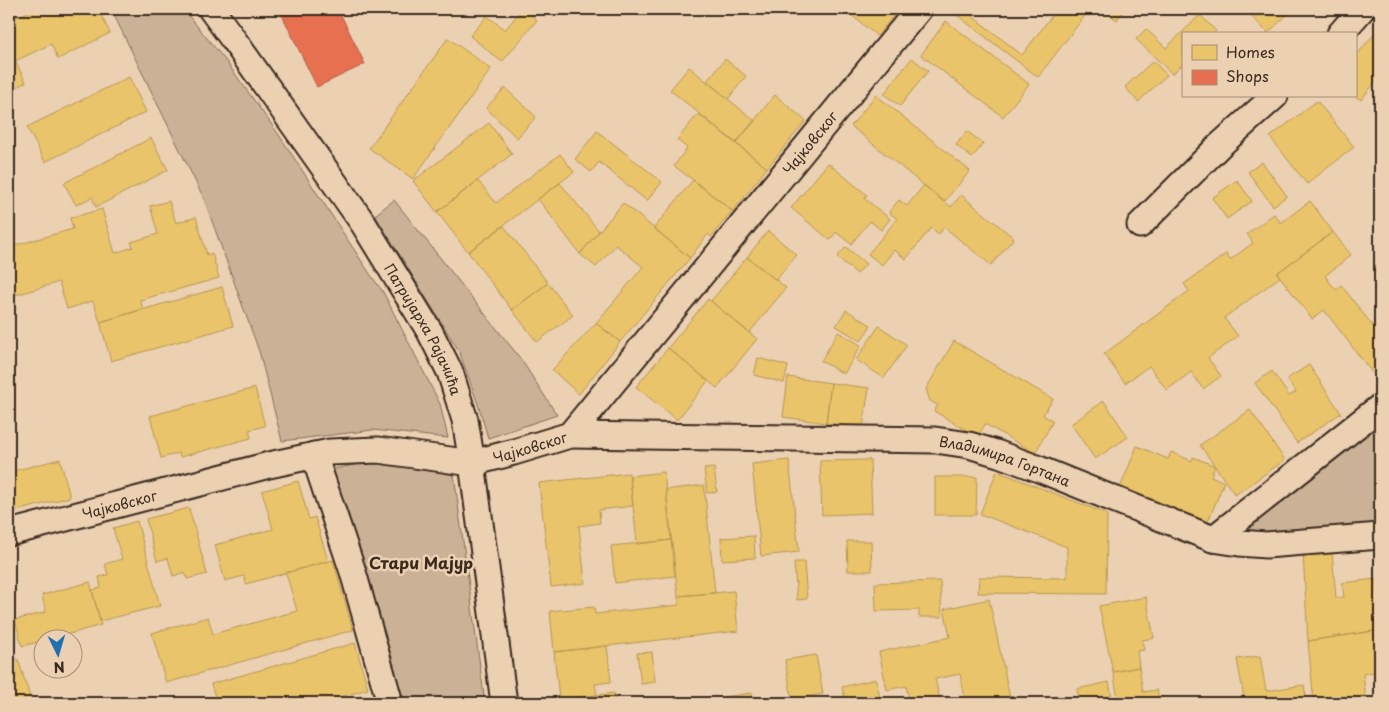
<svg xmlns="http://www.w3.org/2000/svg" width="1389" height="712" font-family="'Playpen Sans',sans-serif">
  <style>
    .green { fill: #cbb297; stroke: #836e5a }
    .homes { fill: #e9c46a; stroke: #b59653 }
    .shops { fill: #e76f51; stroke: #b35a42 }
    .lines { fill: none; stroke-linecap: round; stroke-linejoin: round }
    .street-casing { stroke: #3b2a1e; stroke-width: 29 }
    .street { stroke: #ebd0b2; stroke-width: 25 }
    .labels { text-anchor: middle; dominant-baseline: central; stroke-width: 5; stroke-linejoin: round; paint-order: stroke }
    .street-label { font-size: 14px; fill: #3b2a1e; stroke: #ebd0b2 }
    .quarter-label { font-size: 16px; font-weight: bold; fill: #3b2a1e; stroke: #ebd0b2 }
  </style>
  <rect width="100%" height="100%" fill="#ebd0b2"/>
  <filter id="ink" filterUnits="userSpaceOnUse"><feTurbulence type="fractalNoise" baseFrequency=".02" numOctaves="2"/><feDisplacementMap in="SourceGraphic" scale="10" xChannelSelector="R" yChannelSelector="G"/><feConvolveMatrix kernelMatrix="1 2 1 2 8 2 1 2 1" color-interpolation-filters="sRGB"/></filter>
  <g filter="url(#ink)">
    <!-- green -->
    <path class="green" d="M111 9H183L225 60 279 135 370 274 383 292 440 404 448 438 373 430 282 441 259 351 204 199Z
      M394 200 520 358 557 415 488 438 479 407 459 351 375 215Z
      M1380 407V536L1213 539Z
      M374 461 454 475 485 703H382L319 472Z"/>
    <!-- homes -->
    <path class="homes" d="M34 9H98L110 33 58 59 51 44 15 61 26 82 9 91V21Z
      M522 9H524L537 20 502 62 470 36 487 16 505 30Z
      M844 9H899L877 36Z
      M963 9 1022 55 1057 9H1090L1038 77 958 16Z
      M1034 9H1050L1044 16Z
      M1109 9H1125L1117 20 1107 13Z
      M1244 9H1293L1268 33Z
      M1200 15 1216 31 1213 34H1183V64L1172 74 1136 39 1146 29 1166 48Z
      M946 21 1029 84 1003 117 921 55Z
      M1380 27V63L1379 65 1380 66V76L1361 100 1355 96V57Z
      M448 38 491 69 413 179 369 148Z
      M912 58 928 71 900 106 884 94Z
      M725 59 746 76 728 99 707 81Z
      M1153 61 1167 75 1138 102 1125 87Z
      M689 67 755 121 736 143 670 90Z
      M129 77 146 112 45 162 27 127Z
      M505 88 536 117 517 138 486 108Z
      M775 95 806 121 767 168 736 143Z
      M876 95 970 171 944 202 851 126Z
      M1317 101 1354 147 1307 184 1270 137Z
      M698 114 767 168 733 211 693 180 674 166 687 148 677 140Z
      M489 123 512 154 437 212 413 181Z
      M597 131 662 182 647 201 599 162 591 172 575 159Z
      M967 131 983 144 972 158 956 145Z
      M151 138 168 170 96 207 92 197 76 205 64 183Z
      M560 154 574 172 468 252 437 212 478 181 496 203Z
      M1262 162 1287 196 1273 206 1248 172Z
      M828 163 867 195 864 198 890 219 881 230 870 221 851 244 836 232 830 240 791 208Z
      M693 180 732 211 711 237 708 234 690 258 654 228Z
      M1237 180 1252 201 1227 219 1212 198Z
      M560 183 599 231 580 254 538 199Z
      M924 185 951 207 961 195 1014 238 991 265 944 227 939 234 931 228 906 259 894 250 882 265 868 254 897 219 889 212 899 200 907 206Z
      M169 201 176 223 196 217 207 255 212 253 219 278 140 300 143 309 100 322 93 301 67 309 59 282 9 297V247L73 229 70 218 102 209 115 253 133 247 131 242 158 234 150 206Z
      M1310 201 1333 232 1277 273 1280 277 1224 318 1238 336 1208 358 1221 376 1203 389 1191 372 1167 390 1149 366 1125 383 1104 354 1189 291 1184 284 1226 254 1230 260 1253 243 1247 234 1274 214 1281 223Z
      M623 203 690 258 620 342 596 323 643 267 616 245 596 267 580 254Z
      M504 226 548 283 512 310 468 252Z
      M768 231 797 255 776 280 747 257Z
      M1333 232 1351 255 1325 276 1336 290 1341 285 1379 334 1380 333V383L1324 310 1312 319 1277 273Z
      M846 247 866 264 857 274 837 257Z
      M747 257 786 288 749 333 711 301Z
      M548 283 573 315 537 342 512 310Z
      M222 287 233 326 111 361 100 322Z
      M708 299 757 339 717 388 668 348Z
      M846 310 871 325 861 341 836 326Z
      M596 323 620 342 579 394 552 370Z
      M879 326 907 345 884 378 856 360Z
      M838 332 861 345 844 374 821 361Z
      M954 341 1053 399 1043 415 1053 421 1035 453 985 424 978 437 934 411 938 405 930 401 926 389Z
      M668 348 708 381 677 420 636 387Z
      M758 358 788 366 784 383 754 375Z
      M1309 365 1341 413 1297 443 1255 383 1272 371 1289 396 1296 392 1287 379Z
      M788 377 831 383 826 423 783 417Z
      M831 383 869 388 863 427 826 423Z
      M255 388 265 426 249 430 251 438 180 457 179 453 161 458 150 416Z
      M1104 401 1128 437 1095 459 1071 424Z
      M1250 410 1285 460 1235 495 1200 445Z
      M1137 446 1168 459 1171 452 1192 461 1193 457 1215 466 1211 476 1224 482 1207 524 1120 488Z
      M60 459 70 497 9 513V472Z
      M789 460 799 552 761 556 752 464Z
      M870 460 872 513 822 515 820 461Z
      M714 468 717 492 707 493 704 469Z
      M997 471 1107 514 1106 594 978 593 979 577 1067 578V547L980 514Z
      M664 472 671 540 637 544 630 476Z
      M629 473 633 506 599 510 600 523 579 526 585 583 551 587 539 483Z
      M935 477H977L976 515H935Z
      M298 481 309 519 315 517 328 561 246 584 244 576 225 581 215 545 273 529 262 491Z
      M704 485 715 593 678 596 666 490Z
      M189 508 207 574 187 579 185 572 173 576 168 558 157 561 146 519Z
      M137 521 160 606 100 621 92 590 101 588 99 577 108 575 105 564 122 559 113 528Z
      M754 536 755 558 722 560 721 538Z
      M671 540 675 576 615 583 611 546Z
      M847 541H871L872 571H848Z
      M1332 551 1336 598 1344 597 1342 583 1376 579V587L1380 586V630L1308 641 1303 553Z
      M333 560 353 630 166 683 152 633 208 617 213 634 297 611 286 573Z
      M794 562H804L807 599 797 600Z
      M940 581 942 617H919V610L876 611 875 583Z
      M90 582 101 625 48 640H42V641L22 646 15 620 46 612 42 595Z
      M734 591 738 631 554 652 550 611 594 607 595 614 679 605 678 596Z
      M1146 597 1154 638 1142 640 1144 650 1137 651 1139 667 1113 672 1099 606Z
      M989 599 1011 703H966L960 674 935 679 940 700 925 703H910L906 686 887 690 879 652 950 637 944 609Z
      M1380 630V671L1363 674 1366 700 1354 703H1314L1308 641Z
      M355 643 368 689 319 703H217L211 684Z
      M607 646 611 682 595 684 597 695 559 699 554 652Z
      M652 652 655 682 641 684 637 653Z
      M816 655 823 694 792 699 785 660Z
      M1260 656 1266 691 1304 685 1307 703H1245L1237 659Z
      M18 659 31 700 21 703H9V662Z
      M1139 667 1143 692 1157 690 1160 703H1119L1113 672Z
      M876 679 881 703H846L842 687Z
      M1109 682 1113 703H1080L1077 689Z
      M614 693 615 703H566V699Z
      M752 693 754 703H725L724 697Z"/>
    <!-- shops -->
    <path class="shops" d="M279 9H338L365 64 317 87Z"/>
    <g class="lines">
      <defs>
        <g id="street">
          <path id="s1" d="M211 9 233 39 363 223 430 332 450 372 465 420 472 463 504 703"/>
          <path d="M1340 34 1362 9"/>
          <path d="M1140 225 1219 146 1275 96"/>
          <path id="s2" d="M570 435 935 440 969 445 999 454 1039 469 1213 539 1380 407"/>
          <path d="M314 455 353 572 390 703"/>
          <path id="s3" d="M9 533 269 465 330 452 378 450 472 463 514 452 570 435 919 9"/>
          <path d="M1213 539 1239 543 1266 545 1380 536"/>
        </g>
      </defs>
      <!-- street casing -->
      <use href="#street" class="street-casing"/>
      <!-- street -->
      <use href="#street" class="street"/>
    </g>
  </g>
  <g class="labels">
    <!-- street labels -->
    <g class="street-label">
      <text stroke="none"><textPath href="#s3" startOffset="954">Чајковског</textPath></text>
      <text stroke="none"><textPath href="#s1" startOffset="385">Патријарха Рајачића</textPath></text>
      <text stroke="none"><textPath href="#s3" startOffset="534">Чајковског</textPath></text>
      <text stroke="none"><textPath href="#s2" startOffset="438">Владимира Гортана</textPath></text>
      <text stroke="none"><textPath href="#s3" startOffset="114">Чајковског</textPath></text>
    </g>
    <!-- quarter labels -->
    <g class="quarter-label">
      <text x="421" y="562">Стари Мајур</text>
    </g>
  </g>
  <!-- margin -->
  <rect width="1389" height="712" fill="none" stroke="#ebd0b2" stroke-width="30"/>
  <rect x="15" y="15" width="1359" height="682" fill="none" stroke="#3b2a1e" stroke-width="2" filter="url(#ink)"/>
  <!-- legend -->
  <rect x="1182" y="32" width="175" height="65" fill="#ebd0b2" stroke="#a58e77"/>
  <rect x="1192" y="45" width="25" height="15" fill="#e9c46a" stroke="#a58e77"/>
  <text x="1226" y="58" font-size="15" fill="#3b2a1e">Homes</text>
  <rect x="1192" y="70" width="25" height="15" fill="#e76f51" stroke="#a58e77"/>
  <text x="1226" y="82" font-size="15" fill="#3b2a1e">Shops</text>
  <!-- north arrow -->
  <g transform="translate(58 654) rotate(175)"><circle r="24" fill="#ebd0b2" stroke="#a58e77"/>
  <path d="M0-4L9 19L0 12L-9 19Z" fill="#1f6fb2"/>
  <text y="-8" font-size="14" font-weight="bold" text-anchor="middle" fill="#3b2a1e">N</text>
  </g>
</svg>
